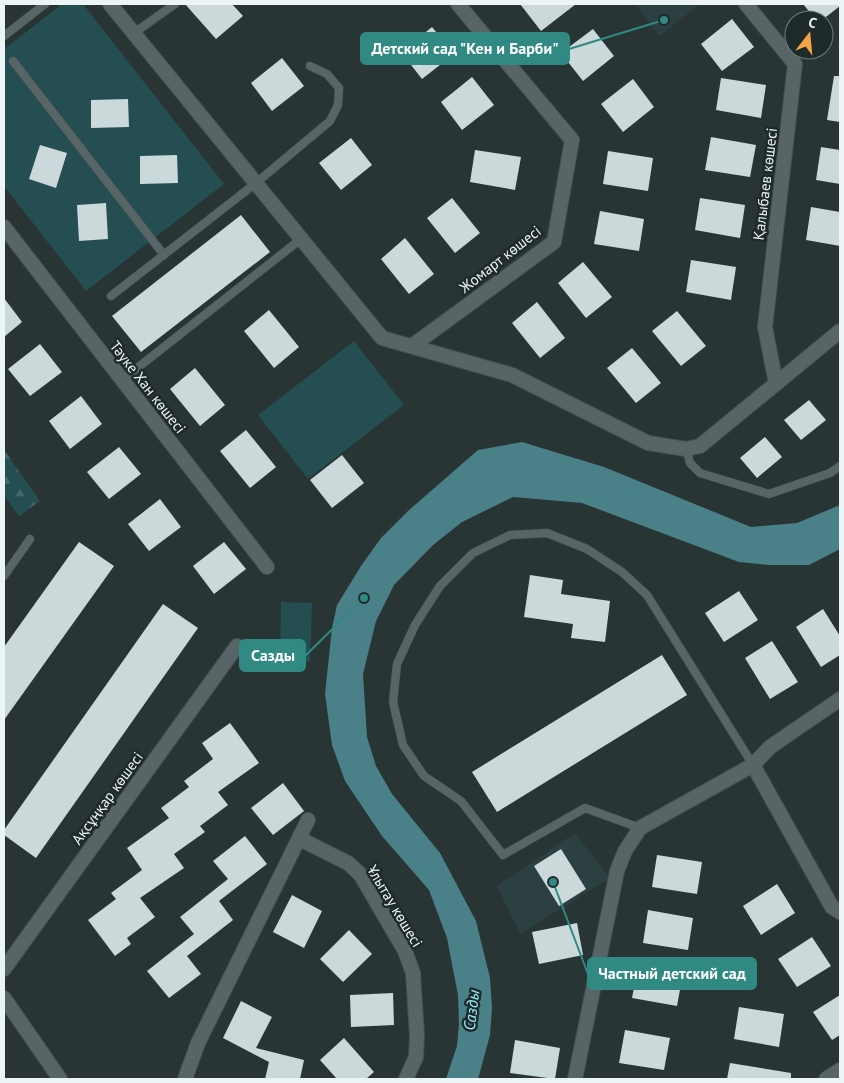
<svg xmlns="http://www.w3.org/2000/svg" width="844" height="1083" font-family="'PT Sans',sans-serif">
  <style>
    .built { fill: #2c3f41 }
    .green { fill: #244e52 }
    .forest { fill: url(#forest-firs) }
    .water { fill: #4a8087 }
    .building { fill: #cbd9da }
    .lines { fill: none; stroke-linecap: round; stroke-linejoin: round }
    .service-casing { stroke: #465051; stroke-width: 9 }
    .minor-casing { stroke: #465051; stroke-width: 16 }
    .secondary-casing { stroke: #465051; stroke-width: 16 }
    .service { stroke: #586566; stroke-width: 8 }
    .minor { stroke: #586566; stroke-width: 14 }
    .secondary { stroke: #586566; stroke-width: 14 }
    .labels { text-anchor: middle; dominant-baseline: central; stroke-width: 5; stroke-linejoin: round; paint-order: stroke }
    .street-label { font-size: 15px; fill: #edf4f5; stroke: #1f2a2b }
    .water-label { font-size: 16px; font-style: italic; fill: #96f2fc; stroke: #1f2a2b }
    .leader { fill: none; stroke: #308982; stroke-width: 2 }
    .callout-dot { fill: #308982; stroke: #1f2a2b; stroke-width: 2 }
    .callout { fill: #308982; stroke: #308982; stroke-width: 2 }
    .callout-label { font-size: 16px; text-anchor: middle; font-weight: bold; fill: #fff }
  </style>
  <defs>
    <pattern id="forest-firs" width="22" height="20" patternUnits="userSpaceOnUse" patternTransform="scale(1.25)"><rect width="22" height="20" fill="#244e52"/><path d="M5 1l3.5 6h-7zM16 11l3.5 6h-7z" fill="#44686c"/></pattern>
  </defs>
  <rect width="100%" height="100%" fill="#293435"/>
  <!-- built -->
  <path class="built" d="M635 4H700L660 36Z
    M575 833 610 878 520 934 497 886Z"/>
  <!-- green -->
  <path class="green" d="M62 4H83L224 184 86 291 4 186V49Z
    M354 341 404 405 308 479 258 415Z
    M281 602 312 603 310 661H280Z"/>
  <!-- forest -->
  <path class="forest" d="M4 450 40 501 19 516 4 495Z"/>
  <!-- water -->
  <path class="water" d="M522 442 604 467 751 527 797 523 840 505V549L809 565H769L739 562 582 503 513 497 462 522 433 545 394 585 376 621 363 674 367 737 376 766 392 794 440 853 476 921 490 978 492 1008 490 1035 478 1079H446L457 1046 459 1024 458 995 447 938 429 890 382 836 345 781 332 745 325 694 332 628 337 605 361 566 381 538 408 511 478 450Z"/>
  <!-- building -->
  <path class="building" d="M185 4H232L243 16 216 39Z
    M520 4H576L541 31Z
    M803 4H840V6L822 20H816Z
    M732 19 754 47 722 71 701 44Z
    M432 27 454 54 422 79 401 52Z
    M593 29 614 56 583 81 561 53Z
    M282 58 304 86 272 111 251 83Z
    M834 76H840V122L827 120Z
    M472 77 494 105 462 130 441 102Z
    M721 78 766 85 761 118 716 110Z
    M633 79 654 107 623 132 601 104Z
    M128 99 129 127 91 128V100Z
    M711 137 756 145 750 177 705 170Z
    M351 138 372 165 341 190 319 163Z
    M40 145 67 153 56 188 29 179Z
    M821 147 840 150V184L816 180Z
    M475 150 521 157 515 190 470 182Z
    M608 151 653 158 648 191 603 184Z
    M177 155 178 183 140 184V156Z
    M452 198 480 233 455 253 427 218Z
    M700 198 745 205 740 238 695 230Z
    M106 203 108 239 79 241 77 205Z
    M811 207 840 212V246L806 240Z
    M600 211 644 219 639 251 594 244Z
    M241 215 270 252 141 352 112 316Z
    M405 238 434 274 409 294 381 259Z
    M691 260 736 267 731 300 686 292Z
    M583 262 612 297 586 318 558 283Z
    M4 298 22 322 4 337Z
    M537 302 565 338 540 358 512 323Z
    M269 310 299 347 274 368 244 331Z
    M677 311 706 346 681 366 652 331Z
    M40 344 62 372 30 396 8 369Z
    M632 348 661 383 636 403 607 368Z
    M195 368 225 405 200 426 170 389Z
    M81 396 102 424 70 449 49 421Z
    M809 400 826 420 801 440 784 420Z
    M246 430 276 467 250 488 220 451Z
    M765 437 782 457 757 478 740 458Z
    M119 447 141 474 109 499 87 472Z
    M342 455 364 483 332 508 310 480Z
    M160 499 181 527 149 551 128 524Z
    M79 542 114 566 4 720V647Z
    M224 542 246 569 214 594 193 566Z
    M530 575 563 580 561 594 610 601 605 642 571 638 573 624 524 617Z
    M739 591 758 620 724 642 705 613Z
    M163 604 198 628 36 858 4 835V830Z
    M823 609 840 636V655L821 667 796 627Z
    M772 641 798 682 770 699 745 658Z
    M662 655 687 695 497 812 472 772Z
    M230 723 259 763 218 792 228 805 200 826 205 832 174 854 184 868 140 898 155 917 127 938 131 944 115 956 88 920 116 899 111 893 142 870 127 848 169 818 161 808 189 787 184 781 213 759 202 743Z
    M283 783 304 811 273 835 251 808Z
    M245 836 267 864 219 901 233 920 187 956 201 974 169 998 147 971 194 934 180 917 228 879 213 861Z
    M561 849 586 889 559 906 534 866Z
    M657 855 702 862 697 894 652 887Z
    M777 884 795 913 761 935 743 906Z
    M292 895 322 911 304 948 273 932Z
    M648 910 693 918 688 950 643 943Z
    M577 923 583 955 539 964 532 932Z
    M349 930 372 954 343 982 320 959Z
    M812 937 831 966 797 987 778 959Z
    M638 966 683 973 677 1006 632 998Z
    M393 993 394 1025 351 1027 350 995Z
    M840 995V1035L832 1040 813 1012Z
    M241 1001 272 1017 256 1048 304 1060 300 1079H265L269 1062 223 1038Z
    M739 1007 784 1014 779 1047 734 1039Z
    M625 1030 670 1038 664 1070 619 1063Z
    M344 1038 374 1072 366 1079H337L320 1060Z
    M515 1040 560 1048 555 1079 510 1073Z
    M730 1063 791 1073V1079H727Z"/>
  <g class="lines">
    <defs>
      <path id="service" d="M134 33 175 4
        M4 36 45 4
        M13 61 164 255
        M111 296 256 183 330 121 338 105 339 88 327 74 310 66
        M122 380 301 239
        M686 449 690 463 700 473 769 494 830 473 840 466
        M4 576 30 539
        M640 828 585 808 503 855 461 801 424 776 403 745 393 702 397 664 415 625 440 586 473 553 510 535 547 533 587 549 622 572 647 595 753 765"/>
      <path id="minor" d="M110 4 382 338 512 375 648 443 686 449 700 446 840 331
        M746 4 795 64 765 327 776 384
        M4 227 267 567
        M412 346 554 242 572 140 458 4
        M753 765 832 907 840 912
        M300 839 348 863 360 874 405 951 413 973 417 1036 416 1057 406 1079
        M4 969 237 646
        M185 1079 198 1043 308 820
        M575 1079 617 871 625 851 640 828 753 765 770 747 840 699
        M826 1079 840 1070"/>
      <path id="secondary" d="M4 998 60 1079"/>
    </defs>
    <!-- service casing -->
    <use href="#service" class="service-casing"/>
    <!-- minor casing -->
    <use href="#minor" class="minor-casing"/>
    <!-- secondary casing -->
    <use href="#secondary" class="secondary-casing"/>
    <!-- service -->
    <use href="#service" class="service"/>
    <!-- minor -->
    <use href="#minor" class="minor"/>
    <!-- secondary -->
    <use href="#secondary" class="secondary"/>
  </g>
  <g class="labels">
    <!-- street labels -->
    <g class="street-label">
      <text transform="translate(765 184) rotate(-83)">Қалыбаев көшесі</text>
      <text transform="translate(500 259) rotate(-38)">Жомарт көшесі</text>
      <text transform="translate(148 387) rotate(52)">Тәуке Хан көшесі</text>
      <text transform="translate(107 798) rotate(-54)">Ақсұңқар көшесі</text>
      <text transform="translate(395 906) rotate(59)">Ұлытау көшесі</text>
    </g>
    <!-- water labels -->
    <g class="water-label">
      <text transform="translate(471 1010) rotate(-83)">Сазды</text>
    </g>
  </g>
  <!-- callouts -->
  <path class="leader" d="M664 20L569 49M364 598L305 656M553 882L588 974"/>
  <g class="callout-dot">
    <circle cx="664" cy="20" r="5"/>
    <circle cx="364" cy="598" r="5"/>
    <circle cx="553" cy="882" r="5"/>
  </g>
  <g class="callout">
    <rect x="361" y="33" width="208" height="31" rx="5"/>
    <rect x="240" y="640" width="65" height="31" rx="5"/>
    <rect x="588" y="958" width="168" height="31" rx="5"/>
  </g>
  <g class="callout-label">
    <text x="465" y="54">Детский сад "Кен и Барби"</text>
    <text x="273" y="661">Сазды</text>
    <text x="672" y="979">Частный детский сад</text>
  </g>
  <!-- border -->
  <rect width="844" height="1083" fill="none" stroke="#edf4f5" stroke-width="10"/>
  <!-- north arrow -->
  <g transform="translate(809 35) rotate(16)"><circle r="24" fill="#1f2a2b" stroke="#717b7c"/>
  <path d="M0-4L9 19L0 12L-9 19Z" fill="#f4a443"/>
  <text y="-8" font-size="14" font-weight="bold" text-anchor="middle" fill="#edf4f5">С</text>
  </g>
</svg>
